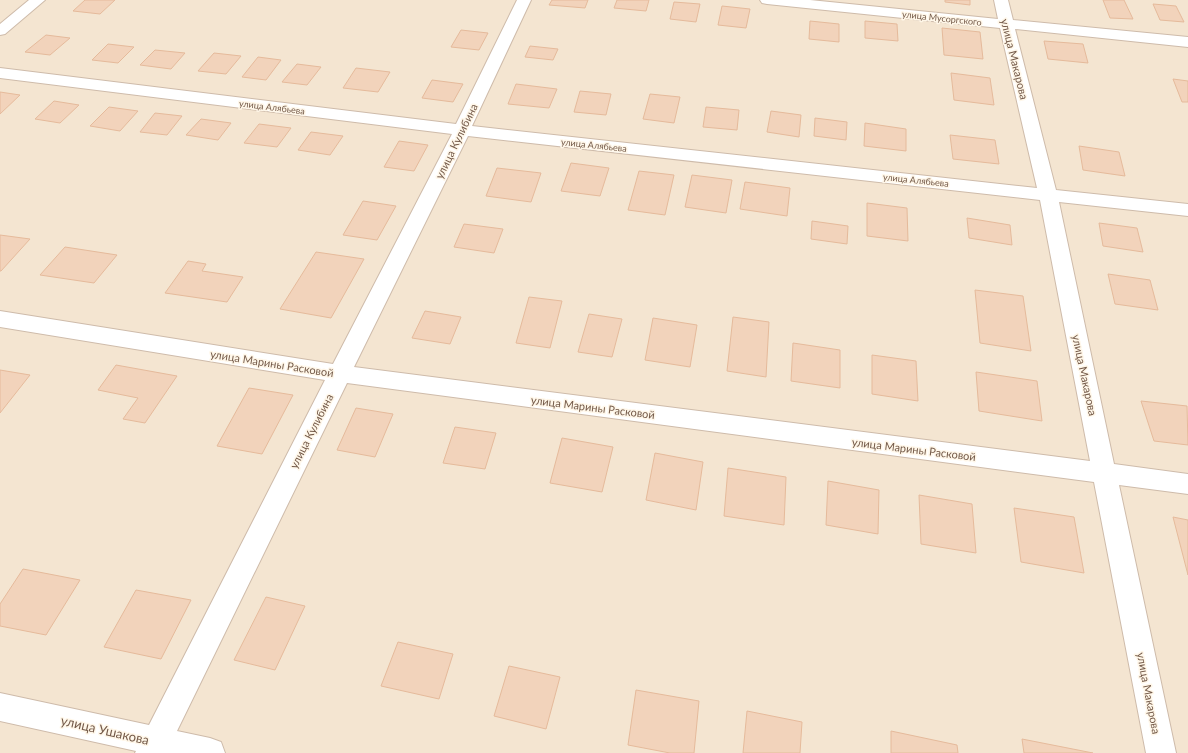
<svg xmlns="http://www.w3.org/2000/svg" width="1188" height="753" font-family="Lato,sans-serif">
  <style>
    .residential { fill: #f4e5d1 }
    .building { fill: #f2d3bb; stroke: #e5ba9b }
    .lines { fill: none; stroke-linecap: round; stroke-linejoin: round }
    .street-casing { stroke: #cebbaa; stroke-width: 2 }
    .street { fill: #fff; fill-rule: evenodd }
    .labels { text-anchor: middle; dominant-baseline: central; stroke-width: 3; stroke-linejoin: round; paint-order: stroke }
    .far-street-label { font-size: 9px; fill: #745a49; stroke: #fff7e9 }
    .street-label { font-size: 11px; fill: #745a49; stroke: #fff7e9 }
    .near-street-label { font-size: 13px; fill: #745a49; stroke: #fff7e9 }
  </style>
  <rect width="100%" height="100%" fill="#fcf3e3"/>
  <!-- residential -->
  <path class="residential" d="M0 0H1188V753H0Z"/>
  <!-- building -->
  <path class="building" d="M85 0H115L100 14 73 11Z
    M552 0H588L585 8 549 5Z
    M617 0H649L646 11 614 8Z
    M945 0H970V5L945 2Z
    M1103 0H1124L1133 19 1110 18Z
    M674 2 700 4 696 22 670 19Z
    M1153 4 1176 6 1184 22 1160 20Z
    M722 6 750 9 746 28 718 25Z
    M810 21 839 24V42L809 39Z
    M865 21 897 24 898 41 865 38Z
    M942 28 980 32 983 59 944 55Z
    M461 30 488 33 479 50 451 47Z
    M46 35 70 38 50 55 25 52Z
    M1044 41 1083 44 1088 63 1048 59Z
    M108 44 134 47 118 63 92 60Z
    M530 46 558 49 553 60 525 57Z
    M155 50 185 53 171 69 140 65Z
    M214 53 241 56 226 74 198 71Z
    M258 57 281 60 266 80 242 77Z
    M297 64 321 67 307 85 282 82Z
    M356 68 390 72 378 92 343 88Z
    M951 73 990 78 994 105 954 100Z
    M1173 79 1188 81V102H1182Z
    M432 80 463 84 453 102 422 98Z
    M516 84 557 89 549 108 508 104Z
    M580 91 611 94 606 115 574 112Z
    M0 92 20 95 0 114Z
    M650 94 680 97 674 123 643 119Z
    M54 101 79 105 60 123 35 119Z
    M109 107 138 111 120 131 90 126Z
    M706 107 739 110 737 130 703 127Z
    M771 111 801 115 799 137 767 132Z
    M155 113 182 116 167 135 140 132Z
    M815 118 847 122 846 140 814 136Z
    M201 119 231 123 218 140 186 135Z
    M865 123 906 129V151L864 146Z
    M259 124 291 128 277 147 244 143Z
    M311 132 343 136 330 155 298 150Z
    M950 135 995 140 999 164 953 159Z
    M399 141 428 145 414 171 384 167Z
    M1079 146 1119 152 1125 176 1083 170Z
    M571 163 609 168 600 196 561 191Z
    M497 168 541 173 531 202 486 196Z
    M639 171 674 175 665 215 628 210Z
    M692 175 732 180 726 213 685 207Z
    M745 182 790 188 787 216 740 209Z
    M363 201 396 206 377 240 343 235Z
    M867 203 907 208 908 241 867 236Z
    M967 218 1010 225 1012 245 969 238Z
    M812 221 848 226 847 244 811 239Z
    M1099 223 1137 228 1143 252 1103 246Z
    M464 224 503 229 494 253 454 247Z
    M0 235 30 239 1 271H0Z
    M65 247 117 255 94 283 40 275Z
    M316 252 364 259 331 318 280 309Z
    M188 261 206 264 202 271 243 277 227 302 165 293Z
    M1108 274 1150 280 1158 310 1115 304Z
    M975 290 1023 296 1031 351 980 343Z
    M529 297 562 301 550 348 516 343Z
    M425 311 461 317 450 344 412 338Z
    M589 314 622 319 612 357 578 352Z
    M733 317 769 322 766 377 727 371Z
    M653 318 697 325 690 367 645 360Z
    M793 343 840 350V388L791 381Z
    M872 355 916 361 918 401 872 394Z
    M116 365 177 376 145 423 123 419 138 398 98 390Z
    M0 370 30 375 0 413Z
    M976 372 1037 381 1042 421 979 411Z
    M249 388 293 395 262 454 217 446Z
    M1141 401 1187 406 1188 445 1154 441Z
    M356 408 393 414 375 457 337 450Z
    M455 427 496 433 485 469 443 463Z
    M562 438 613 447 602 492 550 483Z
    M655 453 703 462 696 510 646 500Z
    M728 468 786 477 784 525 724 516Z
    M828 481 879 490 878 534 826 525Z
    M919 495 972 504 976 553 921 544Z
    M1014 508 1074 517 1084 573 1021 562Z
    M1173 517 1188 520V575Z
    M23 569 80 580 46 635 0 626V604Z
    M136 590 191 600 161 659 104 647Z
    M266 597 305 606 275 670 234 660Z
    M398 642 453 654 439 699 381 686Z
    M509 666 560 677 546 729 494 716Z
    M636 690 699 701 694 753H670L628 745Z
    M747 711 802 722 800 753H743Z
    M891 731 957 745 958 753H891Z
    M1022 739 1093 753H1024Z"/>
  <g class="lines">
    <defs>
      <path id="street" d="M29 0H45L5 34 0 35V24Z
        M517 0H531L472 126 1037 188 1000 28 767 4 762 3 760 0H810L998 19 994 0H1008L1013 20 1188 37V47L1015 29 1056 190 1188 204V216L1059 202 1114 464 1188 474V494L1119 485 1176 753H1146L1094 482 347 383 177 731 210 738 221 742 225 753H135L136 751 0 721V693L149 725 325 380 0 327V311L333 364 452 134 0 78V68L456 124ZM468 136 1040 200 1090 461 354 367Z"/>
    </defs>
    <!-- street casing -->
    <use href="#street" class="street-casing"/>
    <!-- street -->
    <use href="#street" class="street"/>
  </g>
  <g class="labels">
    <!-- far-street labels -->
    <g class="far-street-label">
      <text transform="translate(942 18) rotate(6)">улица Мусоргского</text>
      <text transform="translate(272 107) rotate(7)">улица Алябьева</text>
      <text transform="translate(594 145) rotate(6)">улица Алябьева</text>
      <text transform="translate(916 180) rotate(6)">улица Алябьева</text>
    </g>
    <!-- street labels -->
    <g class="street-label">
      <text transform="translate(1015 59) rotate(76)">улица Макарова</text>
      <text transform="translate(456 141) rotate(-64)">улица Кулибина</text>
      <text transform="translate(272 363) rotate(9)">улица Марины Расковой</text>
      <text transform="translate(1085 375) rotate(78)">улица Макарова</text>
      <text transform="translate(593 407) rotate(7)">улица Марины Расковой</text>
      <text transform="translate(311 431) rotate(-63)">улица Кулибина</text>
      <text transform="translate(914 449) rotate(7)">улица Марины Расковой</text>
      <text transform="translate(1149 693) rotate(79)">улица Макарова</text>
    </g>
    <!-- near-street labels -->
    <g class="near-street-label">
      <text transform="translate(105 730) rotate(13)">улица Ушакова</text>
    </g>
  </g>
</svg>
